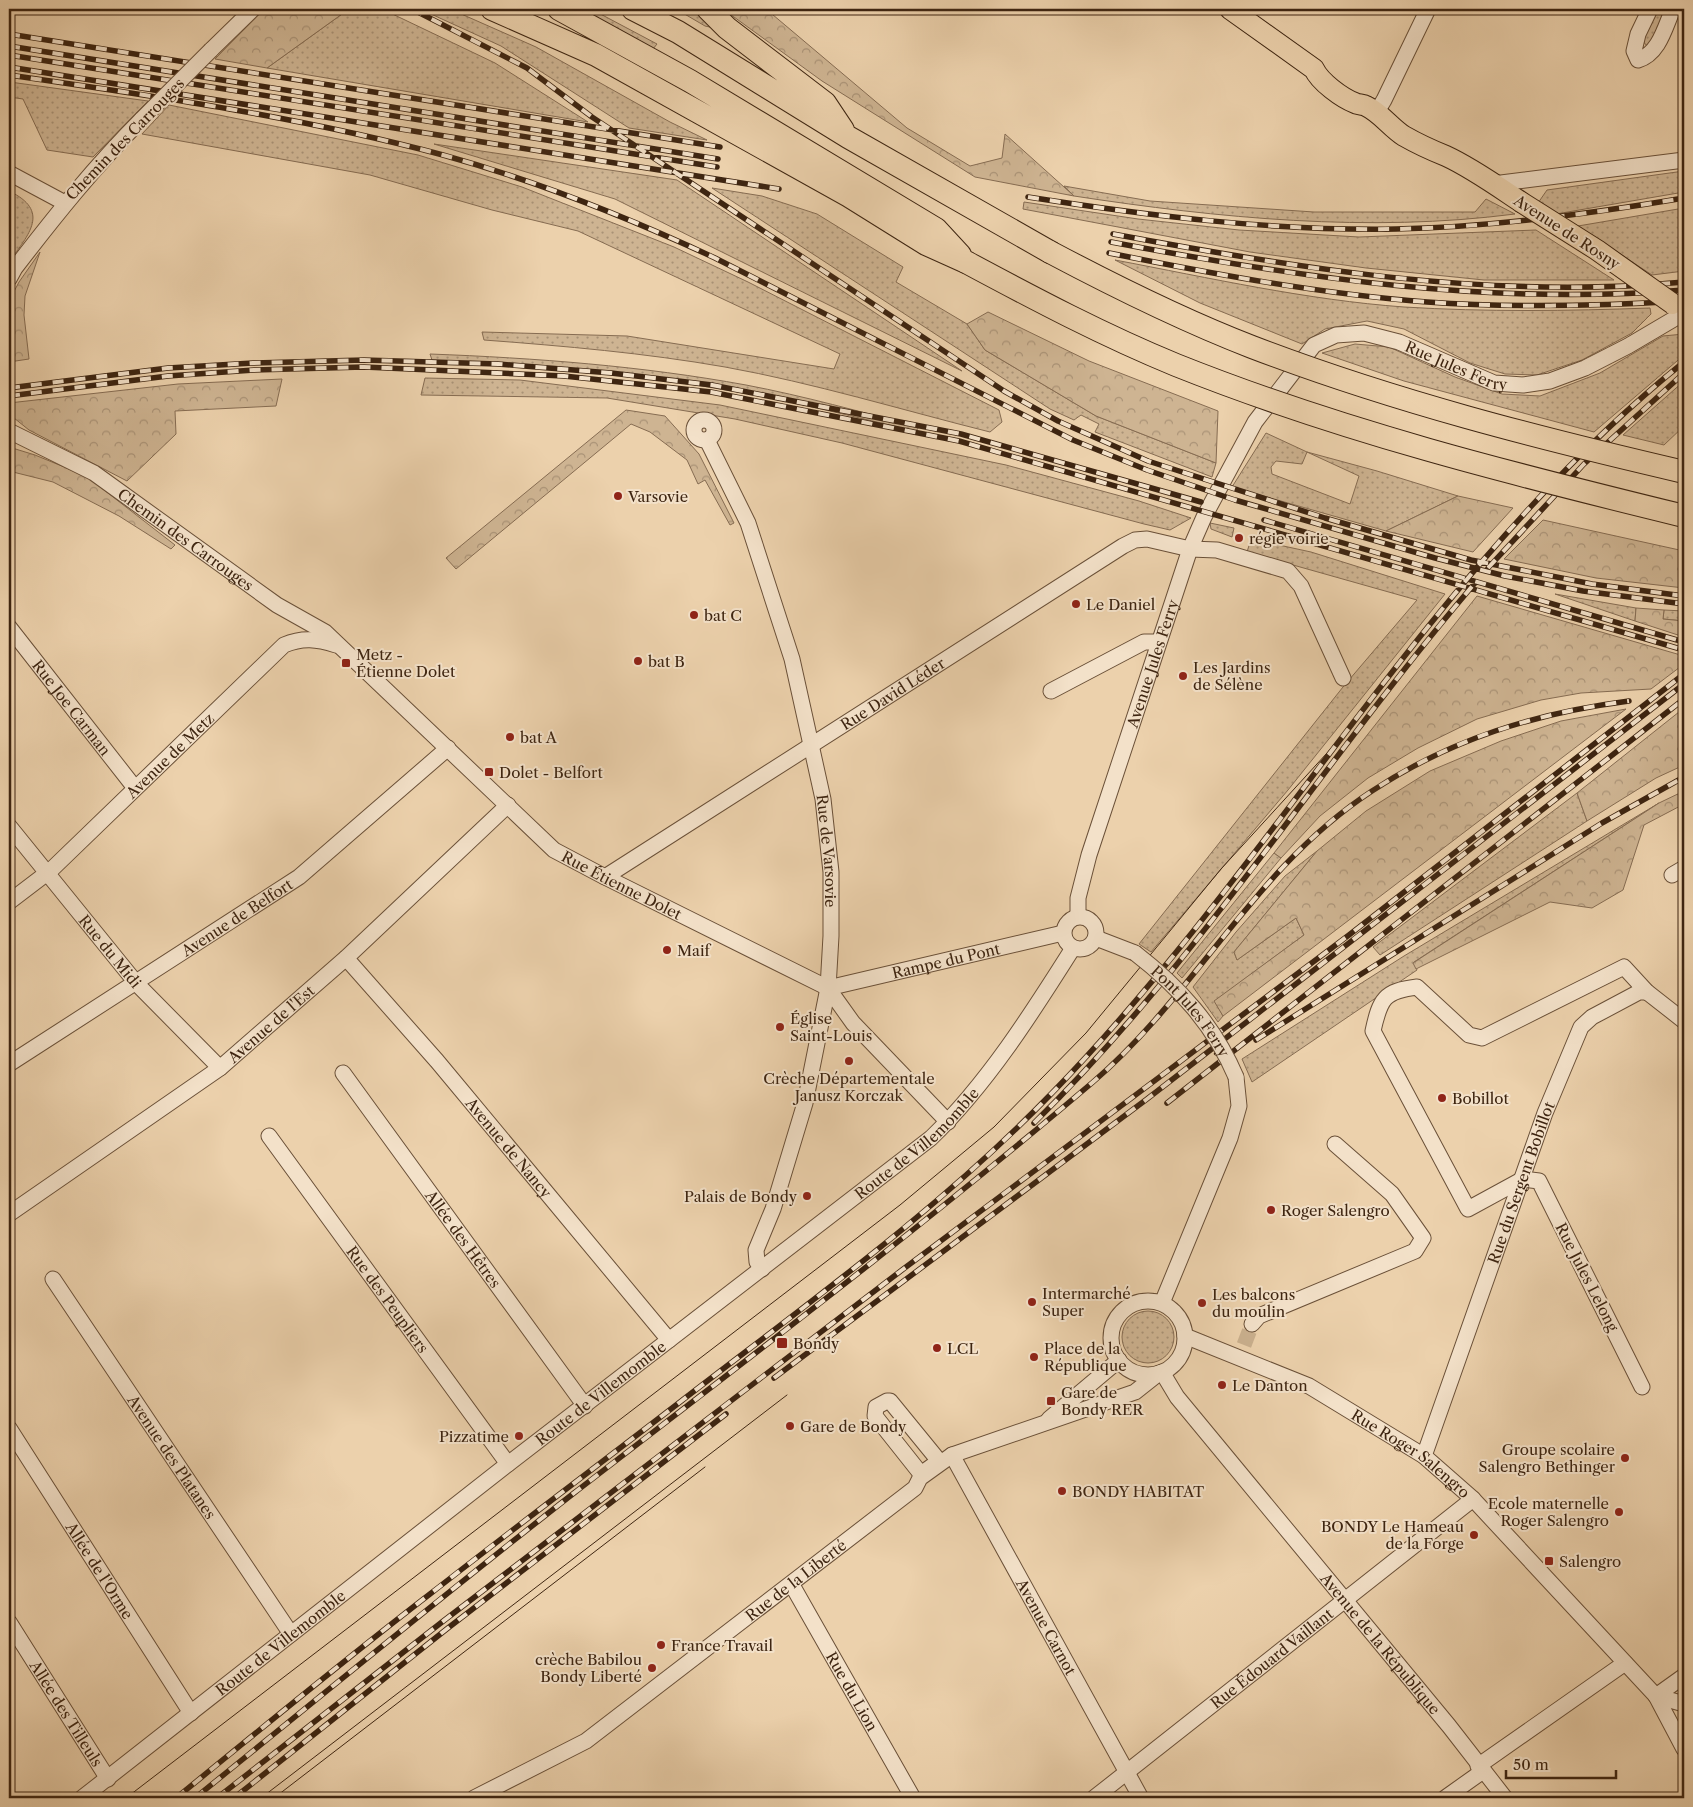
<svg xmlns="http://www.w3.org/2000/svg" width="1693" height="1807" font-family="'Libre Caslon Text',serif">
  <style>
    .grass { fill: url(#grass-dots); stroke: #866c52; fill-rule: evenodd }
    .forest { fill: url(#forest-crowns); stroke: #866c52 }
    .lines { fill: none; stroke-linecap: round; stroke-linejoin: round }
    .minor-tunnel { stroke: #c9af8d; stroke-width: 15; stroke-dasharray: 15 8; stroke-linecap: butt }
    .minor-casing { stroke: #6a5038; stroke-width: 17 }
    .major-casing { stroke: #3e2511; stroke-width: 22 }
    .highway-casing { stroke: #3e2511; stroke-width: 24 }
    .minor { stroke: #f3e1c9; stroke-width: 15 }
    .major { stroke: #ecd1ac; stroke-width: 20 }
    .highway { stroke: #ecd1ac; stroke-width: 22 }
    .tram { stroke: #3e2511; stroke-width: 1 }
    .rail-casing { stroke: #3e2511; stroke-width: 5.5 }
    .rail { stroke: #f3e1c9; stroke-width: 4; stroke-dasharray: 11; stroke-linecap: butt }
    .minor-bridge-casing { stroke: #6a5038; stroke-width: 17; stroke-linecap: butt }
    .major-bridge-casing { stroke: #3e2511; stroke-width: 22; stroke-linecap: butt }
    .highway-bridge-casing { stroke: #3e2511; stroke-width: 24; stroke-linecap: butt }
    .minor-bridge { stroke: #f3e1c9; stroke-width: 15 }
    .major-bridge { stroke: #ecd1ac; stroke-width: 20 }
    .highway-bridge { stroke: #ecd1ac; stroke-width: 22 }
    .poi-dot { fill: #8f2418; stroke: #f3e1c9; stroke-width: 2 }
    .labels { text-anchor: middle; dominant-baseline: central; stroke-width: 4; stroke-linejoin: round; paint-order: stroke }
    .street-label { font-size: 15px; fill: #3e2511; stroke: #f3e1c9 }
    .poi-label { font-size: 15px; fill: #3e2511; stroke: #f3e1c9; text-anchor: start }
  </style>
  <defs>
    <pattern id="grass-dots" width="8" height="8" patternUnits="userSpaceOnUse" patternTransform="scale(1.25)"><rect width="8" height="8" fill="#ceb492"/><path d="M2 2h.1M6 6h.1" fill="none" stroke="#a99276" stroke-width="1.8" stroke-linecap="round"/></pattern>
    <pattern id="forest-crowns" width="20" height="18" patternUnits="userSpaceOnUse" patternTransform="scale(1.25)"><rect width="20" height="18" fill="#ceb492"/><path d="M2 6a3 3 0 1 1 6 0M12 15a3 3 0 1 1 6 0" fill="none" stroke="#a99276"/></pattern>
  </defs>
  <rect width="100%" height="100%" fill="#ecd1ac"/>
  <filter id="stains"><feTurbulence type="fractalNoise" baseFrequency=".004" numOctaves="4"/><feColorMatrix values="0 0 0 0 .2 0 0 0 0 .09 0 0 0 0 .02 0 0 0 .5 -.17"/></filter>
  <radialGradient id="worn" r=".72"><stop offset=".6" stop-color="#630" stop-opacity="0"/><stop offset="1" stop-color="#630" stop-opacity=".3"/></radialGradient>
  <!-- grass -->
  <path class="grass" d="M349 9H382L495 63 588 122 267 68Z
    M420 9H450L536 47 670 122 707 140 629 128 501 46Z
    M581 9H591L657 44 653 49Z
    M676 9H695L714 28 705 26Z
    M1656 9H1670L1653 44 1647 46 1642 40Z
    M9 82 17 83 148 101 93 157 47 150 23 99 9 97Z
    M169 105 418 155 522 187 674 247 748 282 999 410 1002 422 990 432C902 410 814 383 725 367 645 353 564 346 484 340L482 332 627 336 834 369 840 354 578 231 492 210 370 175 142 134Z
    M434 144 677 180 962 371 615 199Z
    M1684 171V192L1556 214 1538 203 1547 190Z
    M1064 186 1150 201 1314 212H1475L1486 199 1515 214C1369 233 1218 218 1074 196Z
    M712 188 762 196 817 214 903 267 896 282 967 324 985 350 1096 416 1216 463 1212 477 1095 432 1099 424 1081 415 1074 420 1050 409Z
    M9 191C51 211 29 234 9 262Z
    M1024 202 1138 219 1239 230 1359 237 1536 230 1614 280H1484L1366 268 1250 252 1023 209Z
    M1684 208V271L1652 275 1578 226Z
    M1115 260C1210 278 1307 300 1404 307 1486 312 1568 311 1650 308L1651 314 1632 333 1582 360 1537 375 1505 374 1470 363 1404 329 1367 321 1325 329 1302 344 1200 303Z
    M1684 334V355L1594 432 1404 381 1322 353 1355 344 1389 347 1455 377 1502 394 1540 396 1600 373 1663 336Z
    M430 354C536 358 642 366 746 385 804 396 861 412 919 427L916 431C857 418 798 402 738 392 637 374 535 366 432 360Z
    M425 378 520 380 720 405 1006 465 1139 501 1191 518 1170 530 1144 524 842 443 735 419 607 398 421 395Z
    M1684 381V426L1664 445 1623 435Z
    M1266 433 1307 452 1377 471 1458 496 1386 531 1232 487ZM1307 452 1359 476 1350 504 1272 474 1271 467 1276 461 1302 464Z
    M1210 523 1234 528 1232 537 1211 529Z
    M1251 539 1311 552 1445 594 1288 790 1151 952 1139 944 1343 687 1417 600 1247 552Z
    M1555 594 1636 608 1635 621Z
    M1664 610 1684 611V621L1663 619Z
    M1577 793 1587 821 1380 955 1373 947Z
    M1659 803 1414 962 1417 970 1252 1082 1242 1059 1404 956Z
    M1317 851 1234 952 1237 960 1296 918 1304 935 1215 1001 1223 1016 1218 1022 1193 987 1236 932 1285 876Z
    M1274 853 1281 858 1182 978 1177 973Z
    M1122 1337a26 26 0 1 1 52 0a26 26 0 1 1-52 0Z"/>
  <!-- forest -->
  <path class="forest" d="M264 9H349L267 68 215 59Z
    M723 9H766L907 128 970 166 1002 158 1005 134 1074 196 975 177 822 81Z
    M40 252 25 296 24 315 29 359 9 362V301L19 282Z
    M988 312 1089 361 1218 411 1216 463 1096 416 985 350 967 324Z
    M282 379 276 406 175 411 176 434 127 481 29 430 9 414V403L178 384Z
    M626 410 665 416 699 454 734 523 730 525 705 480 698 484 687 460 650 432 631 424 456 569 446 558Z
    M9 447 35 455 86 476 175 545 171 549 119 516 53 482 9 471Z
    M1458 496 1513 508 1473 552 1386 531Z
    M1543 520 1684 551V588L1596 578 1504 559Z
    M1477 596 1684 656V664L1651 689 1581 693 1541 700 1477 719 1418 748 1368 778 1320 816 1281 858 1274 853Z
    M1636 608 1664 610 1663 619 1684 621V637L1635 621Z
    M1684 708V765L1656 778 1587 821 1577 793Z
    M1626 709 1223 1016 1214 1001 1304 935 1296 918 1237 960 1234 952 1317 851 1366 811 1430 771 1501 741 1561 721Z
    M1684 791V804L1644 825 1623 890 1592 908 1550 902 1416 969 1413 963 1659 803Z"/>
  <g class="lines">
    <!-- minor-tunnel -->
    <path class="minor-tunnel" d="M1244 1345 1252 1324"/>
    <defs>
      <g id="minor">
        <path d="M1650 9 1638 34 1634 51 1638 60C1659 54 1665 27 1673 9"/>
        <path d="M211 50 253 9"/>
        <path d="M1376 113 1384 100 1428 9"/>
        <path d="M9 173 65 203"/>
        <path d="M1493 184 1684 160"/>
        <path d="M9 279 15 268C55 216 95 166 142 119"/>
        <circle cx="704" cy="430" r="10"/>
        <path id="s1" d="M9 431 94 473 277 605 325 632 554 850 605 877 828 988 853 1023 948 1122"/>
        <path id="s2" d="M707 440 748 523 792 659 823 799 831 872V936L828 988 805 1103 773 1209 756 1250 757 1262 762 1269"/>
        <path id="s3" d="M9 627 135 788"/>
        <path d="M1051 691 1144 642H1158"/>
        <path id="s4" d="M9 826 137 984 220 1068"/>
        <path d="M1672 875 1684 868"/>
        <path id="s5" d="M605 877 1123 546 1135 540 1147 539 1190 549 1217 550 1288 571 1301 586 1343 678"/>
        <path id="s6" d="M9 902 51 870 284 645C303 637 317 639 336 645"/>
        <path id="s7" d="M1078 916V898L1089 855 1190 549 1204 517 1255 422 1314 345 1336 335 1364 333 1399 342 1494 383 1523 385 1550 381 1585 368 1628 346 1684 313"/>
        <circle cx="1080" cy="933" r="16"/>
        <path d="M1096 938 1135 953"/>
        <path id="s8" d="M346 958 437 1061 669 1340"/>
        <path id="s9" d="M828 988 1063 933"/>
        <path id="s10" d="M9 1064 299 877 448 748"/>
        <path id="s11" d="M343 1073 585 1406"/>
        <path id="s12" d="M269 1136 508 1464"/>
        <path id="s13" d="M9 1214 220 1068 346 958 508 805"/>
        <path id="s14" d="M53 1279 291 1634"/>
        <circle cx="1148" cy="1338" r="37"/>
        <path d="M1162 1303 1230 1138 1239 1106 1236 1077"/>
        <path d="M1252 1324 1259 1316 1415 1251 1423 1238 1392 1194 1335 1144"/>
        <path id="s15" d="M1185 1336 1309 1386 1424 1456 1473 1499 1656 1696 1684 1749"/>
        <path id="s16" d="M1162 1372 1177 1397 1449 1726 1505 1798"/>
        <path d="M1642 1387 1539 1181 1523 1179 1468 1209 1373 1031C1380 999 1384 991 1417 987L1469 1035 1482 1038 1624 967 1647 992 1684 1021"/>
        <path d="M887 1401H890L939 1461 921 1474 875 1416 876 1407Z"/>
        <path d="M1049 1419 1119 1360"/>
        <path id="s17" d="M9 1428 191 1713"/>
        <path id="s18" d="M952 1455 1141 1798"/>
        <path id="s19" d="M1424 1456 1545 1113 1581 1027 1592 1017 1639 992H1647"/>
        <path id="s20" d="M792 1585 913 1798"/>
        <path id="s21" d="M9 1622 108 1779"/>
        <path d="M1656 1696 1684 1676"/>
        <path d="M1656 1696 1684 1704"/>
        <path d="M1478 1766 1625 1663"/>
        <path id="s22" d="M82 1798 508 1464 931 1138C987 1084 1032 1013 1073 948"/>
        <path id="s23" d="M474 1798 586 1741 915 1488 920 1478 952 1455 1135 1392 1159 1373"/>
        <path id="s24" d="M1094 1798 1473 1499"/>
        <path d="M1445 1798 1483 1771"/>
      </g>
      <path id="major" d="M1230 9 1314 69C1320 82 1342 98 1355 103 1358 105 1363 104 1366 106 1381 113 1390 127 1404 136 1418 144 1431 150 1446 156 1472 168 1497 186 1521 202"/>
      <path id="highway" d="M492 9 596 55 849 196 926 244 966 262
        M559 9 690 81 936 229 960 255
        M633 9 678 32 848 137 1050 252
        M708 9 727 28 825 103 843 130"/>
    </defs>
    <!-- minor casing -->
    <use href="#minor" class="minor-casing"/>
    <!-- major casing -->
    <use href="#major" class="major-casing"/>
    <!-- highway casing -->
    <use href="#highway" class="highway-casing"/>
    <!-- minor -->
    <use href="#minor" class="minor"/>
    <!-- major -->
    <use href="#major" class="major"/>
    <!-- highway -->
    <use href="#highway" class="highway"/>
    <!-- tram -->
    <path class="tram" d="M126 1798 900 1205 994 1127 1086 1033 1221 869 1327 753 1375 696
      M261 1798 787 1395
      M274 1798 705 1467"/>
    <defs>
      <path id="rail" d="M412 9 527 68 592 117 1004 391 1058 421 1148 461 1325 518 1471 560 1592 584 1684 596
        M9 34 720 147
        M9 46 718 159
        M9 55 717 167
        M9 67 779 189
        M9 75C154 96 301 117 443 155 537 181 627 217 715 258L1073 440 1147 470 1235 500 1435 558 1505 576 1583 591 1684 604
        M1028 197C1150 216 1272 231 1396 229 1492 227 1589 214 1684 198
        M1113 234C1301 269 1492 300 1684 282
        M1111 242C1301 278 1491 306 1684 290
        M1109 253C1214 274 1320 294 1427 302 1513 308 1598 306 1684 301
        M9 388 168 368 253 363 364 360 498 364 611 373 712 385 961 434 1201 502
        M9 396 168 376 254 370 364 367 564 376 711 392 959 441 1684 650
        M1264 520 1684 642
        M1488 568 1584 464 1684 373
        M1256 1040 1602 823 1684 777
        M1167 1103 1684 699
        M1034 1123C1200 960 1324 760 1475 583
        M774 1378 1147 1099 1684 684
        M176 1798C260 1730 344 1660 430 1594 513 1529 597 1466 680 1402 808 1303 940 1209 1052 1093 1277 862 1430 566 1684 362
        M195 1798C321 1696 446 1593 574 1493 749 1358 925 1225 1093 1082 1197 993 1254 868 1372 791 1451 739 1536 713 1629 701
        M217 1798 442 1622 902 1270 1349 935 1684 674
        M234 1798 448 1628 726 1414"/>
    </defs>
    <!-- rail casing -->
    <use href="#rail" class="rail-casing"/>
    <!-- rail -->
    <use href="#rail" class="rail"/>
    <defs>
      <g id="minor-bridge">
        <path d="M142 119 211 50"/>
        <path id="s25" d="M1135 953C1179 987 1214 1025 1236 1077"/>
      </g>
      <path id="major-bridge" d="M1521 202 1597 250 1673 304"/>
      <path id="highway-bridge" d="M1050 252C1116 287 1182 320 1252 347 1393 401 1538 438 1684 472
        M966 262C1035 299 1103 335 1176 365 1341 431 1512 474 1684 516"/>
    </defs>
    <!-- minor-bridge casing -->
    <use href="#minor-bridge" class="minor-bridge-casing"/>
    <!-- major-bridge casing -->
    <use href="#major-bridge" class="major-bridge-casing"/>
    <!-- highway-bridge casing -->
    <use href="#highway-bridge" class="highway-bridge-casing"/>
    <!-- minor-bridge -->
    <use href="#minor-bridge" class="minor-bridge"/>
    <!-- major-bridge -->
    <use href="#major-bridge" class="major-bridge"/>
    <!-- highway-bridge -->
    <use href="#highway-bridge" class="highway-bridge"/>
  </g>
  <!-- markers -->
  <g class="poi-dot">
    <circle cx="618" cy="496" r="5"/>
    <circle cx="1239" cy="538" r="5"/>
    <circle cx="1076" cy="604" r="5"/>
    <circle cx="694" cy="615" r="5"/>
    <circle cx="638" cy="661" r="5"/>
    <rect x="341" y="658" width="10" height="10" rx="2.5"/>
    <circle cx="1183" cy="676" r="5"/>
    <circle cx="510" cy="737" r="5"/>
    <rect x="484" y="767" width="10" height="10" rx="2.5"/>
    <circle cx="667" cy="950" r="5"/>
    <circle cx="780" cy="1027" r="5"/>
    <circle cx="849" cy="1061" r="5"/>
    <circle cx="1442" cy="1098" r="5"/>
    <circle cx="807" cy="1196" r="5"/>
    <circle cx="1271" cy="1210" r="5"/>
    <circle cx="1032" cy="1302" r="5"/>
    <circle cx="1202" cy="1303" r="5"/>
    <rect x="776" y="1337" width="12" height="12" rx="2.5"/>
    <circle cx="937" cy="1348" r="5"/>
    <circle cx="1034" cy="1357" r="5"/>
    <circle cx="1222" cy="1385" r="5"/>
    <rect x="1046" y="1396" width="10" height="10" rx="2.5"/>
    <circle cx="790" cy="1426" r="5"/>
    <circle cx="519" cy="1436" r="5"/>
    <circle cx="1625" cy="1458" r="5"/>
    <circle cx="1062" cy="1491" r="5"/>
    <circle cx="1619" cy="1512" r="5"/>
    <circle cx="1474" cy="1535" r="5"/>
    <rect x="1544" y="1556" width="10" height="10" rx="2.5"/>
    <circle cx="661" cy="1645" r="5"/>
    <circle cx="652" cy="1668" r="5"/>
  </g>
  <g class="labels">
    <!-- street labels -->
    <g class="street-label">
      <text transform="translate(125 139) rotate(-46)">Chemin des Carrouges</text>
      <text transform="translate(1567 232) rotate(33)">Avenue de Rosny</text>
      <text stroke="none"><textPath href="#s7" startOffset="775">Rue Jules Ferry</textPath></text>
      <text stroke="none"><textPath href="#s1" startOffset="208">Chemin des Carrouges</textPath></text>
      <text stroke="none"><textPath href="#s7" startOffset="264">Avenue Jules Ferry</textPath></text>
      <text stroke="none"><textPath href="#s5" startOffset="341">Rue David Léder</textPath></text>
      <text stroke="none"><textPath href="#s3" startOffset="102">Rue Joe Carman</textPath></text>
      <text stroke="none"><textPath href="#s6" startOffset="218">Avenue de Metz</textPath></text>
      <text stroke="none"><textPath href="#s2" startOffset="431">Rue de Varsovie</textPath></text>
      <text stroke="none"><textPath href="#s1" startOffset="768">Rue Étienne Dolet</textPath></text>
      <text stroke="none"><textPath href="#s10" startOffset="271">Avenue de Belfort</textPath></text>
      <text stroke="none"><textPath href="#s4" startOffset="161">Rue du Midi</textPath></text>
      <text stroke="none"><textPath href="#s9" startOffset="121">Rampe du Pont</textPath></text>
      <text stroke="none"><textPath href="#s25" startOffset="81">Pont Jules Ferry</textPath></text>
      <text stroke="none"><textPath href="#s13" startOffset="324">Avenue de l'Est</textPath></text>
      <text stroke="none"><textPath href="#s22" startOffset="1061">Route de Villemomble</textPath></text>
      <text stroke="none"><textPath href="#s8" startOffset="250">Avenue de Nancy</textPath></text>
      <text stroke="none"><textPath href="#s19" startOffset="290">Rue du Sergent Bobillot</textPath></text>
      <text stroke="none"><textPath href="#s11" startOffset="205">Allée des Hêtres</textPath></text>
      <text transform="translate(1587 1277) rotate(63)">Rue Jules Lelong</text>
      <text stroke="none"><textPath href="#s12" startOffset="202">Rue des Peupliers</textPath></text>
      <text stroke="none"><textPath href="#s22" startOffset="658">Route de Villemomble</textPath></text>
      <text stroke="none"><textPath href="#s15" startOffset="256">Rue Roger Salengro</textPath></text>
      <text stroke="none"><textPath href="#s14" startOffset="214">Avenue des Platanes</textPath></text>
      <text stroke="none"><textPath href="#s17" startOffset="169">Allée de l'Orme</textPath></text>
      <text stroke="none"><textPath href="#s23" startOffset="390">Rue de la Liberté</textPath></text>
      <text stroke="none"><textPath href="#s18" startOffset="196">Avenue Carnot</textPath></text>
      <text stroke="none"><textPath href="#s22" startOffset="252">Route de Villemomble</textPath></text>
      <text stroke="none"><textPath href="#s16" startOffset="349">Avenue de la République</textPath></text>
      <text stroke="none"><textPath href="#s24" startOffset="226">Rue Édouard Vaillant</textPath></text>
      <text stroke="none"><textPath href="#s20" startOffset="122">Rue du Lion</textPath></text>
      <text stroke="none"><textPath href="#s21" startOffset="108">Allée des Tilleuls</textPath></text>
    </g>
    <!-- poi labels -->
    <g class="poi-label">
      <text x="628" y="496">Varsovie</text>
      <text x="1249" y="538">régie voirie</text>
      <text x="1086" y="604">Le Daniel</text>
      <text x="704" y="615">bat C</text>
      <text x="356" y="654">Metz -<tspan x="356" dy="17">Étienne Dolet</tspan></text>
      <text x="648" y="661">bat B</text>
      <text x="1193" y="667">Les Jardins<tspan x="1193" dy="17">de Sélène</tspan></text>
      <text x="520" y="737">bat A</text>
      <text x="499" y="772">Dolet - Belfort</text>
      <text x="677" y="950">Maif</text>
      <text x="790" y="1018">Église<tspan x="790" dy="17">Saint-Louis</tspan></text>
      <text x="849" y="1078" text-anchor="middle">Crèche Départementale<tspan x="849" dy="17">Janusz Korczak</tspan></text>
      <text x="1452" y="1098">Bobillot</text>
      <text x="797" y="1196" text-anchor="end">Palais de Bondy</text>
      <text x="1281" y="1210">Roger Salengro</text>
      <text x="1042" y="1293">Intermarché<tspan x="1042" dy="17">Super</tspan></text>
      <text x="1212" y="1294">Les balcons<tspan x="1212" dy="17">du moulin</tspan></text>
      <text x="793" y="1343">Bondy</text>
      <text x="947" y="1348">LCL</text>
      <text x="1044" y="1348">Place de la<tspan x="1044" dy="17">République</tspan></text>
      <text x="1232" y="1385">Le Danton</text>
      <text x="1061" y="1392">Gare de<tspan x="1061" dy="17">Bondy RER</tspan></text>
      <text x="800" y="1426">Gare de Bondy</text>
      <text x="509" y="1436" text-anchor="end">Pizzatime</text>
      <text x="1615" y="1449" text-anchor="end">Groupe scolaire<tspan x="1615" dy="17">Salengro Bethinger</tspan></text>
      <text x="1072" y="1491">BONDY HABITAT</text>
      <text x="1609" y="1503" text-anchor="end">Ecole maternelle<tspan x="1609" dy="17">Roger Salengro</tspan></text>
      <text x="1464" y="1526" text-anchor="end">BONDY Le Hameau<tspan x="1464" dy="17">de la Forge</tspan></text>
      <text x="1559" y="1561">Salengro</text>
      <text x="671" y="1645">France Travail</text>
      <text x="642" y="1659" text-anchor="end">crèche Babilou<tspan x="642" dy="17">Bondy Liberté</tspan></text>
    </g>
  </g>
  <!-- margin -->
  <rect width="1693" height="1807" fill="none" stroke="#ecd1ac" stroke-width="30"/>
  <rect x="10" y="10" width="1673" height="1787" fill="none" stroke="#3e2511" stroke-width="2.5"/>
  <rect x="15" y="15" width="1663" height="1777" fill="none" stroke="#3e2511"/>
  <!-- scale -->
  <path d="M1506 1770v8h110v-8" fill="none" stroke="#3e2511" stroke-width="2.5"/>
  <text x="1513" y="1770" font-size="15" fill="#3e2511" stroke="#f3e1c9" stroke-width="4" paint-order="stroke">50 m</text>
  <rect width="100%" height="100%" filter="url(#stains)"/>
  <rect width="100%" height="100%" fill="url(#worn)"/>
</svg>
